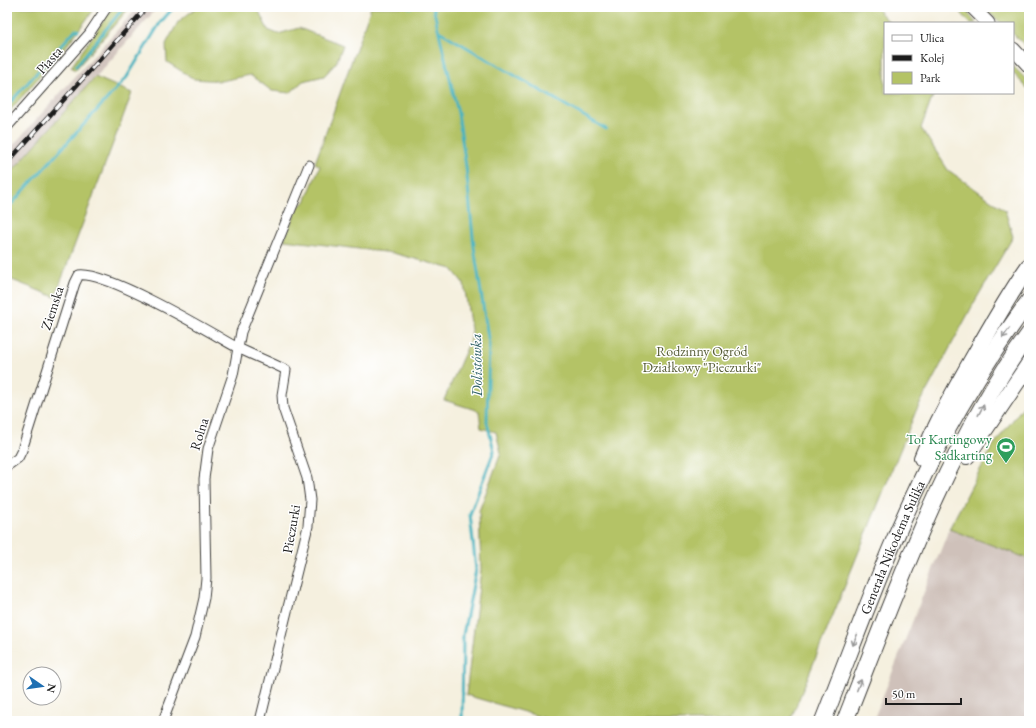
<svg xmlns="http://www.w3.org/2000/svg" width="1036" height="728" font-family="'EB Garamond',serif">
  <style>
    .industrial { fill: #cfc1ba }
    .green { fill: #b4c366; stroke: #687041 }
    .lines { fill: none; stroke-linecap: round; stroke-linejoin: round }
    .stream { stroke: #45b3c0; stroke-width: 3 }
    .minor-casing { stroke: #3d3c39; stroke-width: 11 }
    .secondary-casing { stroke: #3d3c39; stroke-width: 15 }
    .trunk-casing { stroke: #3d3c39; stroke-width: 18 }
    .minor { stroke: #fff; stroke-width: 9 }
    .secondary { stroke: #fff; stroke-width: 13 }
    .trunk { stroke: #fff; stroke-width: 16 }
    .rail-casing { stroke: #1c1c1c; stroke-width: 4.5 }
    .rail { stroke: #fff; stroke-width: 3; stroke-dasharray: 9; stroke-linecap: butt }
    .oneway { stroke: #999 }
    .labels { text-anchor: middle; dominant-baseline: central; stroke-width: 3; stroke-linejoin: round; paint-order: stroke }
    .street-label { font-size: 14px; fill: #1c1c1c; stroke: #fff }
    .park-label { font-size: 14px; fill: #595f3a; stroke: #fff }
    .leisure-label { font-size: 14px; fill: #27864d; stroke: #fff; text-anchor: end }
    .water-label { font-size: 15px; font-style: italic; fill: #2e6066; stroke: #fff }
  </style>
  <rect width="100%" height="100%" fill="#fff"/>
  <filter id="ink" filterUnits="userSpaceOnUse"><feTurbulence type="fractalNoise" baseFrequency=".025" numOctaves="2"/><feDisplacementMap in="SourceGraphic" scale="8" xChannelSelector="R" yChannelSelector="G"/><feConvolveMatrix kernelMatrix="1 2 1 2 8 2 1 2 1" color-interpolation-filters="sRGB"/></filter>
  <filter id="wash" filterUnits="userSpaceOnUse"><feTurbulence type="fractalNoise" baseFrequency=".012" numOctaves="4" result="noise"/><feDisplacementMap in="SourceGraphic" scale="16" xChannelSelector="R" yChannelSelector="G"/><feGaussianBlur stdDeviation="0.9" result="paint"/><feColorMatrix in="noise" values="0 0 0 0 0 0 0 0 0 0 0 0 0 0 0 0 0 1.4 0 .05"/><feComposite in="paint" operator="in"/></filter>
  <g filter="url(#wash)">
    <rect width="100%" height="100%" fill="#f5f0df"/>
    <!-- industrial -->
    <path class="industrial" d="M138 7H158L7 177V152Z
      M949 529 1029 559V721H873Z"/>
    <!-- green -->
    <path class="green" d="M7 7H96L68 44 7 114Z
      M113 7H130L75 70 71 67Z
      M197 7H257L268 30 278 34 299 28 343 45 336 63 324 76 303 81 290 93 272 91 250 75 221 81 194 79 167 62 166 44 178 22Z
      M371 7H875L890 23H885V93H934L921 128 948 170 1005 210 1013 237 975 301 916 411 790 721H548V719L466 695 481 570 479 511 501 453 496 432 481 428 479 411 444 400 472 336 464 284 452 269 393 253 284 240 298 207 305 202 320 166 315 163Z
      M956 7H963L976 23H970Z
      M982 7H1029V49L1013 34V23H1001Z
      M1013 66 1029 82V90L1013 73Z
      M95 77 132 93 55 297 7 278V177Z
      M1029 399V559L949 529 992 447Z"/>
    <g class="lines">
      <!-- stream -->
      <path class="stream" d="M409 7H412
        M433 7 458 113 466 167 474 247 489 344 487 422 494 451 470 514 476 570 463 635 462 721
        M439 31 606 129
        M76 66 124 7
        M7 106 75 30H78
        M7 209 127 77 160 23 174 7"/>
    </g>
  </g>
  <g filter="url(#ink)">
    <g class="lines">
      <defs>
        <path id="minor" d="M7 127 89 34 107 7
          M7 466 18 458 22 450 75 283 79 275C107 271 208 331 236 347 252 355 270 362 286 370L282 395 283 408 307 478 310 500 308 526 260 721
          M163 721 195 637 204 598 206 578 204 479 208 449 233 375 241 332 309 165"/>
        <path id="secondary" d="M972 7 988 23
          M1013 49 1029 66"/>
        <g id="trunk">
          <path d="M967 456 1029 364"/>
          <path d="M922 458C936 424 954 392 972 360 990 328 1008 296 1029 266"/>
          <path id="s1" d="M823 721C860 627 894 529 942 439 968 391 997 345 1029 301"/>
          <path d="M845 721C897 589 945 450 1029 334"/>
        </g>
      </defs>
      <!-- minor casing -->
      <use href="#minor" class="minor-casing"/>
      <!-- secondary casing -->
      <use href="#secondary" class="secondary-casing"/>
      <!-- trunk casing -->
      <use href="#trunk" class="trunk-casing"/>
      <!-- minor -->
      <use href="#minor" class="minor"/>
      <!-- secondary -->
      <use href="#secondary" class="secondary"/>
      <!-- trunk -->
      <use href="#trunk" class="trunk"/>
      <defs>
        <path id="rail" d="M7 163 147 7"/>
      </defs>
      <!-- rail casing -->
      <use href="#rail" class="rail-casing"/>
      <!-- rail -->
      <use href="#rail" class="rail"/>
    </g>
    <!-- one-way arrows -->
    <defs><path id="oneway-shaft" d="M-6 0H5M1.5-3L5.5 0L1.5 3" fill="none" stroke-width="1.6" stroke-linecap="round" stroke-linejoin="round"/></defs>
    <g class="oneway">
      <use href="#oneway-shaft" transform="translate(1006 333) rotate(126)"/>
      <use href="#oneway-shaft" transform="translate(981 410) rotate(-62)"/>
      <use href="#oneway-shaft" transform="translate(855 640) rotate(112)"/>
      <use href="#oneway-shaft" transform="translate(859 685) rotate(-68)"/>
    </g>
  </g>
  <!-- icons -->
  <defs>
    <symbol id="stadium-pin" viewBox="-11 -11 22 30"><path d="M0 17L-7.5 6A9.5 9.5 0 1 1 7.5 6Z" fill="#2e9e5b" stroke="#fff"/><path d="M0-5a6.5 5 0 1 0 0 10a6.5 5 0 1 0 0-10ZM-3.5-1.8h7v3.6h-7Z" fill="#fff"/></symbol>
  </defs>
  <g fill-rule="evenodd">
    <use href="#stadium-pin" x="995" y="436" width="22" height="30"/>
  </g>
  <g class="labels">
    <!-- street labels -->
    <g class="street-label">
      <text transform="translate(49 60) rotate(-49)">Piasta</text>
      <text transform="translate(52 308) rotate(-72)">Ziemska</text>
      <text transform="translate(199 434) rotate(-73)">Rolna</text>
      <text transform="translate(291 529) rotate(-80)">Pieczurki</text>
      <text stroke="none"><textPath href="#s1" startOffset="187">Generała Nikodema Sulika</textPath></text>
    </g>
    <!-- park labels -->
    <g class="park-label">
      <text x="702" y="351">Rodzinny Ogród<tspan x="702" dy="16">Działkowy "Pieczurki"</tspan></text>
    </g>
    <!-- leisure labels -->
    <g class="leisure-label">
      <text x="992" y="439">Tor Kartingowy<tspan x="992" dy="16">Sadkarting</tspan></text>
    </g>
    <!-- water labels -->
    <g class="water-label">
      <text transform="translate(476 365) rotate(-91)">Dolistówka</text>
    </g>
  </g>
  <!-- margin -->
  <rect width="1036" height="728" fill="none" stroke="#fff" stroke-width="24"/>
  <!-- legend -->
  <rect x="884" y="22" width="130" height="72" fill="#ffffff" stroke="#a4a4a4"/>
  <rect x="892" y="35" width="20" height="6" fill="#ffffff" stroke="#a4a4a4"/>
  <text x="920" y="42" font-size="12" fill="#1c1c1c">Ulica</text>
  <rect x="892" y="55" width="20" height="6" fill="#1c1c1c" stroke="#a4a4a4"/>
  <text x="920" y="62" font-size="12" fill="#1c1c1c">Kolej</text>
  <rect x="892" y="72" width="20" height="12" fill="#b4c366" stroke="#a4a4a4"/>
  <text x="920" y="82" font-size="12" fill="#1c1c1c">Park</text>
  <!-- north arrow -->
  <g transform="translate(42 686) rotate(103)"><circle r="19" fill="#ffffff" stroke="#a4a4a4"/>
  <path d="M0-3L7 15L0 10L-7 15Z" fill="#1f6fb2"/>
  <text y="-6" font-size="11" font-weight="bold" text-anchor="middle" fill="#1c1c1c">N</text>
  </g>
  <!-- scale -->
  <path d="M886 698v6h75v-6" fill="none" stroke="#1c1c1c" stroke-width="2"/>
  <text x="892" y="698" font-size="12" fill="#1c1c1c" stroke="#ffffff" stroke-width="3" paint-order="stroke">50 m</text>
</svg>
